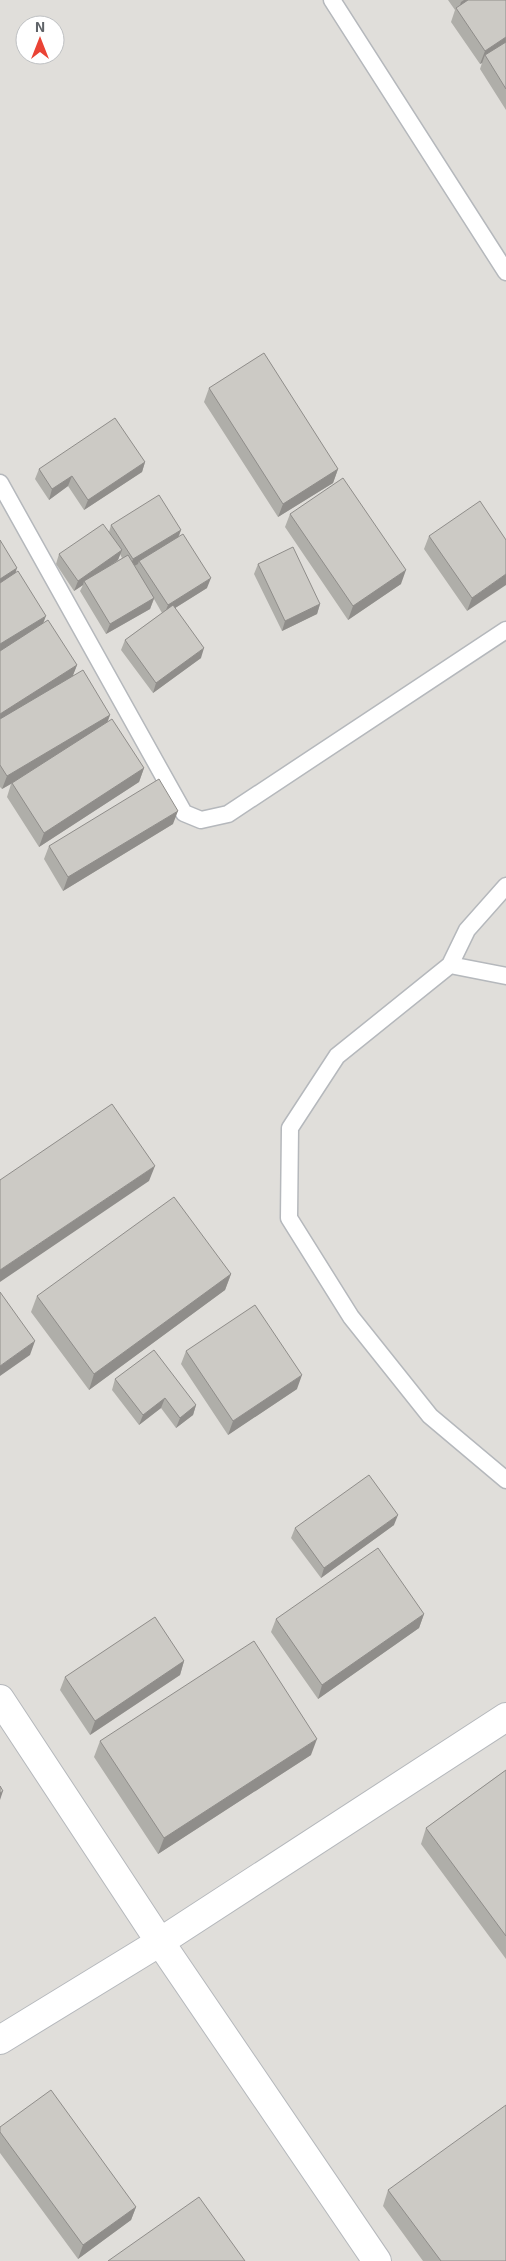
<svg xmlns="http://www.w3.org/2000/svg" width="506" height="2261" font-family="'Exo 2',sans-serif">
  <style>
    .industrial { fill: #e0deda; fill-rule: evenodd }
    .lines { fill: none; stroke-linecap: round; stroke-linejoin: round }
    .lane-casing { stroke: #b5b8bc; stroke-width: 19 }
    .street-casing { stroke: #b5b8bc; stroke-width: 30 }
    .lane { stroke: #fff; stroke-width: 16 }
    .street { stroke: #fff; stroke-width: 28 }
    .wall { fill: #afaea9; fill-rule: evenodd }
    .shaded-wall { fill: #8f8d8a }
    .building { fill: #cccac5; stroke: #8f8d8a }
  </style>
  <rect width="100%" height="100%" fill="#f1efe8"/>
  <!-- industrial -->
  <path class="industrial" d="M0 0H506V2261H0ZM25 25H55V55H25Z"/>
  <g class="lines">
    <defs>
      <path id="lane" d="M332 0 506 272
        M0 483 184 813 201 820 228 814 506 630
        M506 886 467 930 450 965 337 1056 290 1128 289 1218 351 1317 430 1416 506 1480
        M450 965 506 976"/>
      <path id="street" d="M0 1699 160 1942 377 2261
        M0 2040 160 1942 506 1717"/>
    </defs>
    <!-- lane casing -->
    <use href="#lane" class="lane-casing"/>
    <!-- street casing -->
    <use href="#street" class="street-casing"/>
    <!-- lane -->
    <use href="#lane" class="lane"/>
    <!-- street -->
    <use href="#street" class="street"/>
  </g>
  <!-- wall -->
  <path class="wall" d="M448 0H506V110L480 69 482 63 480 64 451 22 455 10Z
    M209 388 338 469 333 483 278 517 204 402Z
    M145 462 142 472 84 510 68 486 49 500 35 479 39 469Z
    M290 514 401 584 348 620 285 527Z
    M111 525 181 530 179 536 207 588 175 608 201 658 153 693 121 650 125 640 162 613 154 599 150 609 106 634 80 591 83 585 74 591 56 564 59 554 109 532ZM120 554 122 558 112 564 118 560Z
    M429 536 506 540 467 611 424 549Z
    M0 540 16 573 43 624 77 665 72 677 110 715 107 722 144 768 139 782 39 847 7 797 11 784 2 789 0 787Z
    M258 564 320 604 317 614 282 631 254 574Z
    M173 824 63 891 44 859 49 846Z
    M231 1274 225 1290 89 1390 31 1312 37 1296Z
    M186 1351 297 1389 228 1435 181 1364Z
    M115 1379 196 1405 193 1415 176 1428 161 1408 139 1425 112 1390Z
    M394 1525 321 1578 291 1538 295 1528Z
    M424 1614 419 1628 318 1699 271 1632 276 1619Z
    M184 1661 180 1675 90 1735 60 1690 65 1677Z
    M100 1741 311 1755 158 1854 94 1757Z
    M506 1770V1959L421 1844 426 1828Z
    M0 2127 136 2207 131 2220 78 2259 0 2153Z
    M388 2190 506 2261H423L383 2206Z"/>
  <!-- shaded-wall -->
  <path class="shaded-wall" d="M464 0H474L458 11 461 2Z
    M506 37V47L485 55 482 63 480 64 485 51Z
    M145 462 142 472 84 510 88 500Z
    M338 469 333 483 278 517 283 504Z
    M72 476 68 486 49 500 52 489Z
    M181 530 177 540 139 561 138 564 129 569 133 559Z
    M122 550 118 560 85 583 84 581 83 585 74 591 78 581Z
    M17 568 12 584 0 591V579Z
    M406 570 401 584 348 620 353 606Z
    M506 574V585L467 611 472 598Z
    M211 578 207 588 164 615 168 605Z
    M154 598 150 609 106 634 110 624Z
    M320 604 317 614 282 631 285 621Z
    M46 616 41 629 0 655V644Z
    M204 648 201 658 153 693 156 683Z
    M77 665 72 678 0 724V714Z
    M110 715 105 729 2 789 7 776Z
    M144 768 139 782 39 847 44 833Z
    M178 811 173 824 63 891 68 877Z
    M155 1166 149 1181 0 1282V1270Z
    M231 1274 225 1290 89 1390 94 1374Z
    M35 1341 30 1355 0 1376V1366Z
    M302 1375 297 1389 228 1435 233 1421Z
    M165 1398 161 1408 139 1425 143 1415Z
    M196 1405 193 1415 176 1428 180 1418Z
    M398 1515 394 1525 321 1578 324 1568Z
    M424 1614 419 1628 318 1699 322 1685Z
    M184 1661 180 1675 90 1735 95 1721Z
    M317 1739 311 1755 158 1854 164 1838Z
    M3 1791 0 1800V1793Z
    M136 2207 131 2220 78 2259 83 2245Z"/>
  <!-- building -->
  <path class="building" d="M468 0H506V37L485 51 456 8Z
    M506 42V89L485 55Z
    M264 353 338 469 283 504 209 388Z
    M115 418 145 462 88 500 72 476 52 489 39 469Z
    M343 478 406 570 353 606 290 514Z
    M159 495 181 530 133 559 111 525Z
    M480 501 506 540V574L472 598 429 536Z
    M103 524 122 550 78 581 59 554Z
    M183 534 211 578 168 605 139 561Z
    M0 540 17 568 0 579Z
    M293 547 320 604 285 621 258 564Z
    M128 555 154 598 110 624 84 581Z
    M18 571 46 616 0 644V583Z
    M173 605 204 648 156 683 125 640Z
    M48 620 77 665 0 714V651Z
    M83 670 110 715 7 776 0 765V719Z
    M112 719 144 768 44 833 12 783Z
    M159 779 178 811 68 877 49 846Z
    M112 1104 155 1166 0 1270V1180Z
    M174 1197 231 1274 94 1374 37 1296Z
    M0 1292 35 1341 0 1366Z
    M255 1305 302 1375 233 1421 186 1351Z
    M154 1350 196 1405 180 1418 165 1398 143 1415 115 1379Z
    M369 1475 398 1515 324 1568 295 1528Z
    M378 1548 424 1614 322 1685 276 1619Z
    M155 1617 184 1661 95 1721 65 1677Z
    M254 1641 317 1739 164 1838 100 1741Z
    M506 1770V1936L426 1828Z
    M0 1786 3 1791 0 1793Z
    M51 2090 136 2207 83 2245 0 2132V2127Z
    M506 2105V2261H441L388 2190Z
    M199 2197 245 2261H108Z"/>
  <!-- north arrow -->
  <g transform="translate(40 40)"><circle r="24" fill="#ffffff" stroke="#bfc1c3"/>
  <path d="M0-4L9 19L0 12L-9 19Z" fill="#ea4335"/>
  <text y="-8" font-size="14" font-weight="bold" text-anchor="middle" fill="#5f6368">N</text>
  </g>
</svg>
